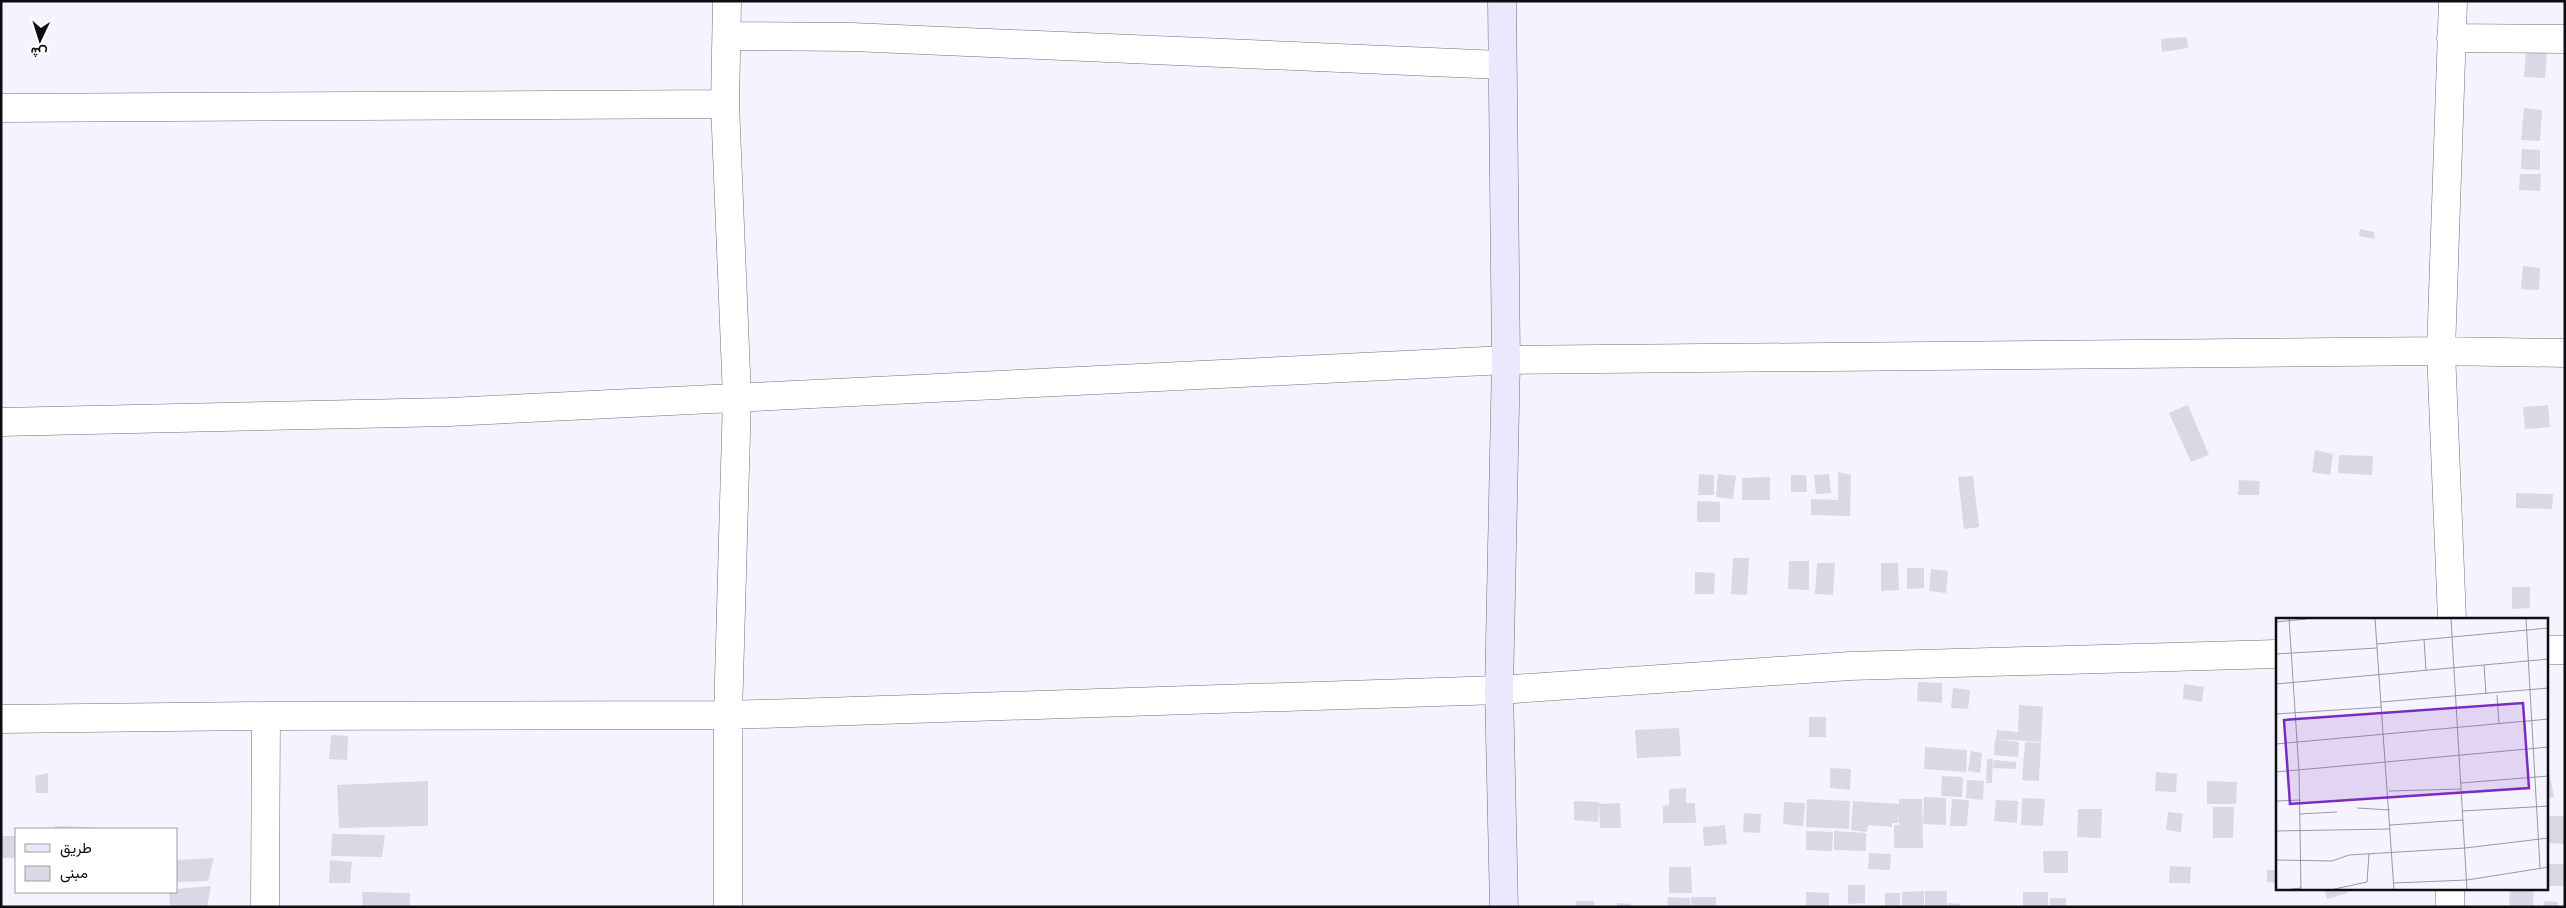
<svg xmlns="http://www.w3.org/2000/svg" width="2566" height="908" font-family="'Varela Round',Vazirmatn,sans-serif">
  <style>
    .building { fill: #d9d8e5 }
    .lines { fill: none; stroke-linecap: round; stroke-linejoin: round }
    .minor-casing { stroke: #706f7a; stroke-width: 29 }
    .secondary-casing { stroke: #706f7a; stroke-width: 29 }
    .minor { stroke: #fff; stroke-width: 28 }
    .secondary { stroke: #ebe7fd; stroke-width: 28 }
    .inset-road { fill: none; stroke: #9997a0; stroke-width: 1 }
    .view { fill: #7b2cbf; fill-opacity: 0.15; stroke: #7b2cbf; stroke-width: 2.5 }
    .inset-edge { fill: none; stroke: #0e0e12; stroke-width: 2.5 }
  </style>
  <rect width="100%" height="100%" fill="#f5f3fe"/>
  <!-- building -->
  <path class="building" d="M2187 37 2188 48 2162 52 2161 39Z
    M2526 52 2547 53 2545 78 2524 77Z
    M2524 108 2542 110 2540 141 2521 140Z
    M2522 149 2540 150V170L2521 169Z
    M2520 174H2541L2540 191 2519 190Z
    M2360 229 2374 232 2375 239 2359 236Z
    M2523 266 2540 268 2539 290 2521 289Z
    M2188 405 2209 455 2191 462 2169 413Z
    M2548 405 2550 427 2525 429 2523 407Z
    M2315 450 2333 454 2330 475 2312 472Z
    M2339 455 2373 456 2372 475 2338 473Z
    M1838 472 1851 475 1850 516 1811 515V499L1838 500Z
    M1699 474 1714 475V495H1698Z
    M1718 474 1736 476 1733 499 1716 497Z
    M1829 474 1831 493 1816 494 1814 475Z
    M1791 475H1806L1807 492H1791Z
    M1973 476 1979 527 1964 529 1958 477Z
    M1770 477V500H1742V478Z
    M2239 480 2260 481 2259 495H2238Z
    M2516 493 2553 494 2552 509 2516 508Z
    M1697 501 1720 502V522H1697Z
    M1733 558H1749L1747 595 1731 594Z
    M1789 561H1809V590L1788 589Z
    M1817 563H1835L1833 595 1815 594Z
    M1881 563H1898L1899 590 1881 591Z
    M1907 568H1924V588L1907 589Z
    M1931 569 1948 571 1946 593 1929 591Z
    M1695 572 1715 573 1714 594H1695Z
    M2512 587H2530V608L2512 609Z
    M1918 682 1942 683V703L1917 701Z
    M2184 684 2204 687 2202 702 2183 699Z
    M1953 688 1970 690 1968 709 1951 708Z
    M2019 705 2043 707 2041 742 1996 739 1997 730 2018 732Z
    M1809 717H1826V737H1809Z
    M1679 728 1681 756 1637 758 1635 730Z
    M331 735 348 736 347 760 329 759Z
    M1995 739 2019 742 2018 757 1994 755Z
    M2025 742 2041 743 2039 781 2022 780Z
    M1925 747 1967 750 1966 772 1924 769Z
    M1971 751 1982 753 1980 773 1968 771Z
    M1987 759H1993L1992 783H1986Z
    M1994 760 2016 762V769L1993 768Z
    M2547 762 2554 797 2547 798Z
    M1830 768 1851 769 1850 790 1830 788Z
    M2156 772 2177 774 2176 792 2155 791Z
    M48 773V793H36L35 776Z
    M1942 776 1963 777 1962 797 1941 796Z
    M1967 780 1984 781 1983 800 1966 798Z
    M428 781V826L339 828 337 785Z
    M2207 781 2237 782 2236 804H2207Z
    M1686 788V803H1695L1696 823H1663V806L1669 805V789Z
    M1924 797 1946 798V825L1923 824Z
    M2022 798 2045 799 2043 826 2021 825Z
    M1807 799 1850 801 1849 829 1806 827Z
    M1899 799H1922L1923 848H1894V825H1899V812L1898 823H1892V827L1868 825 1867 832 1851 830 1853 801 1899 804Z
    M1952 799 1969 800 1967 826H1950Z
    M1996 800 2018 801 2017 823 1994 821Z
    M1574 801 1599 802 1598 822 1574 820Z
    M1784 802 1805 803 1803 826 1783 824Z
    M1620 803 1621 828H1600L1599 804Z
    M2213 807H2234L2233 838H2213Z
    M2078 809H2102L2101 838 2077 837Z
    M2168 812 2183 814 2181 832 2166 830Z
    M1744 813 1761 814 1760 833 1743 832Z
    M2547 816H2565V844L2547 843Z
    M1725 825 1727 844 1704 846 1703 827Z
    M55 826 91 827V829H55Z
    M1806 831 1833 832 1832 851 1806 850Z
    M1834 831 1866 833V851L1834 850Z
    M332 834 385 835 382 857 331 856Z
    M1 836H15V858H1Z
    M2043 851H2068V873H2044Z
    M1869 853 1891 854 1890 870 1868 869Z
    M214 858 208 881 176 882V860Z
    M330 860 352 862 350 883H329Z
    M2549 864H2565V886H2549Z
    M2170 866 2191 867 2190 883H2169Z
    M1669 867H1691L1692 893H1669Z
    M2267 870H2277V883L2267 882Z
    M1848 885H1865V903L1848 904Z
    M211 886 207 907H170L169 892H176V889Z
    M2324 889H2347L2348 893 2327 899Z
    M2510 889H2534L2533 907H2509Z
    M1924 891V907H1902V892Z
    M1925 891H1947V907H1925Z
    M362 892 410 893V907H363Z
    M1806 892 1829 893V907H1806Z
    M2023 892H2048V907H2023Z
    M1885 893H1900V907H1885Z
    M1668 897 1690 898V907H1667Z
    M1691 897H1716V907H1691Z
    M2050 898H2066V907H2050Z
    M1576 901H1594V907H1576Z
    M2544 901 2558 902 2557 907H2543Z
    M1617 903 1631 904 1630 907H1617Z
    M1948 903 1960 904 1961 907H1948Z"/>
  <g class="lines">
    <defs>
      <path id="minor" d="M727 1 725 104 737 397 728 715V907
        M727 36 852 37 1501 65
        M2451 38 2565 39
        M1 108 725 104
        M1 422 449 412 1506 360 2441 351 2565 353
        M2452 619 2441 351 2453 1
        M2547 650H2565
        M1 719 266 716 728 715 1499 690 1850 666 2277 654
        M265 907 266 716
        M2450 907V889"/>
      <path id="secondary" d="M1502 1 1506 360 1499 690 1504 907"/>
    </defs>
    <!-- minor casing -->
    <use href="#minor" class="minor-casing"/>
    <!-- secondary casing -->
    <use href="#secondary" class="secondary-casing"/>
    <!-- minor -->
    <use href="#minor" class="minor"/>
    <!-- secondary -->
    <use href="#secondary" class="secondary"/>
  </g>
  <!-- overview -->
  <g transform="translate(2276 618)">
    <rect width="272" height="272" fill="#f5f3fe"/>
    <path class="inset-road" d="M13 1 23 153 25 272M99 1 118 272M175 1 191 272M250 1 264 250M0 4 30 1M148 21 150 53M101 26 273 10M0 36 101 30M208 47 210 76M0 66 273 41M221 77 223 105M105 84 273 70M0 96 106 89M0 126 273 101M0 154 273 129M185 165 273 158M113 173 185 171M0 183 25 182M81 190 114 192M186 193 273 188M24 196 61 194M114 207 187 202M0 213 114 211M0 242 56 243 73 237 189 230 273 220M118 265 191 262 273 249M8 272 25 270M54 272 91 264 93 236"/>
    <path class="view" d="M247 85 253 170 14 186 8 102Z"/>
    <rect width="272" height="272" class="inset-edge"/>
  </g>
  <!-- border -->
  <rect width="2566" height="908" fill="none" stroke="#0e0e12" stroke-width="5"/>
  <!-- legend -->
  <rect x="15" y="828" width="162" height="65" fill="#ffffff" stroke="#9f9fa0"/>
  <rect x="25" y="844" width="25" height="8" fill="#ebe7fd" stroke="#9f9fa0"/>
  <text x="60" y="853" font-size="15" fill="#0e0e12">طريق</text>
  <rect x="25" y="866" width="25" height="15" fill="#d9d8e5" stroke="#9f9fa0"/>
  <text x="60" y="878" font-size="15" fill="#0e0e12">مبنى</text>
  <!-- north arrow -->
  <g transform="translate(40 40) rotate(184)" stroke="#ffffff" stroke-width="4" paint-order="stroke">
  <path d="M0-4L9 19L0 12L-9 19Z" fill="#0e0e12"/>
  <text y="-8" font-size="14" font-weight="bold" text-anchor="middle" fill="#0e0e12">ش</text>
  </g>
</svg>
